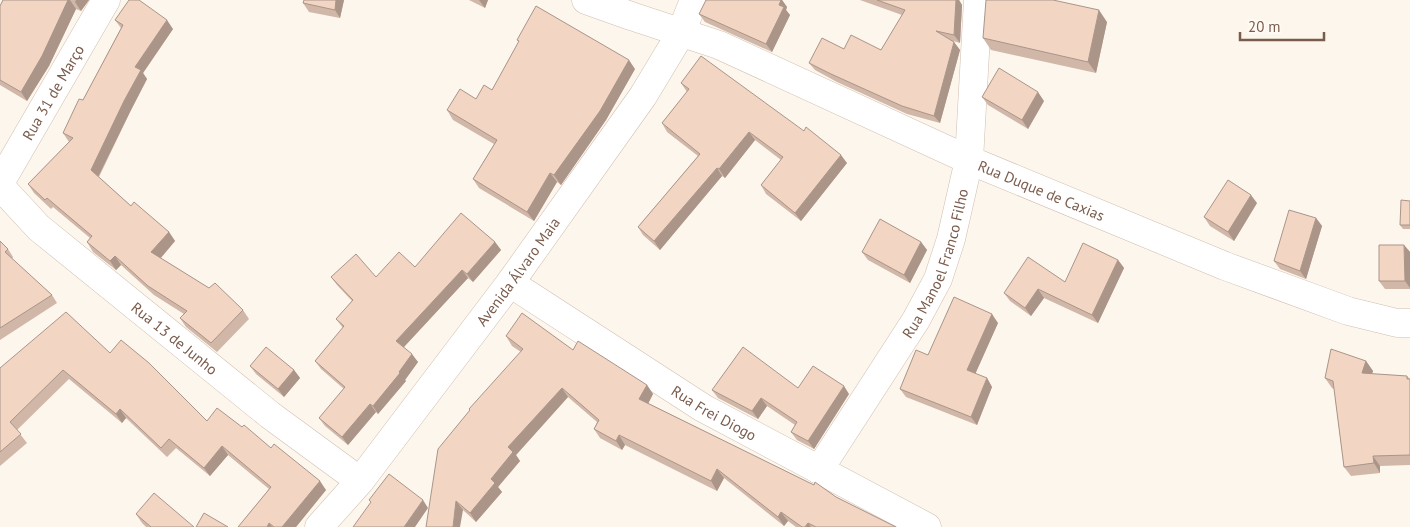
<svg xmlns="http://www.w3.org/2000/svg" width="1410" height="527" font-family="'PT Sans',sans-serif">
  <style>
    .lines { fill: none; stroke-linecap: round; stroke-linejoin: round }
    .minor-casing { stroke: #d1beb0; stroke-width: 29 }
    .minor { stroke: #fff; stroke-width: 28 }
    .wall { fill: #d1b7a8 }
    .shaded-wall { fill: #aa9588 }
    .building { fill: #f3d5c3; stroke: #aa9588 }
    .labels { text-anchor: middle; dominant-baseline: central; stroke-width: 5; stroke-linejoin: round; paint-order: stroke }
    .street-label { font-size: 15px; fill: #7a5c4d; stroke: #fffaf3 }
  </style>
  <rect width="100%" height="100%" fill="#fdf6ec"/>
  <g class="lines">
    <defs>
      <g id="minor">
        <path id="s1" d="M586 0 631 16 719 45 969 160 1225 266 1348 311 1397 323H1410"/>
        <path id="s2" d="M0 183 106 0"/>
        <path id="s3" d="M0 186 39 228 270 415 360 481"/>
        <path id="s4" d="M510 283 703 408 927 527"/>
        <path id="s5" d="M819 470 916 320 938 279 951 239 969 160 978 0"/>
        <path id="s6" d="M319 527 360 481 510 283 643 96 681 33 694 0"/>
      </g>
    </defs>
    <!-- minor casing -->
    <use href="#minor" class="minor-casing"/>
    <!-- minor -->
    <use href="#minor" class="minor"/>
  </g>
  <!-- wall -->
  <path class="wall" d="M3 0H89L81 11 76 9 49 66 27 101 0 85V6Z
    M344 0 340 18 309 12 303 3Z
    M469 0H488L485 8Z
    M706 0H782L787 7 786 10 790 15 772 52 705 22 699 14Z
    M860 0H959L962 5 960 43 953 41 960 50 940 123 907 114 837 82 815 70 809 63 844 49 881 50 902 15Z
    M115 20 173 29 143 73 147 79 131 110 99 177 131 206 169 232 175 241 161 258 243 310 249 319 217 352 186 327 180 318 184 314 154 295 121 265 116 270 93 252 87 242 90 238 53 207 51 209 34 193 28 184 69 142 63 133 83 100 121 28Z
    M1107 22 1096 73 991 50 983 38Z
    M517 40 635 69 606 120 561 185 557 182 534 221 479 188 473 179 494 144 453 120 447 110 476 99 492 90 519 42Z
    M681 83 847 163 801 221 766 194 761 185 781 160 755 140 725 178 722 176 660 250 643 235 638 227 698 156 667 132 662 123 687 92Z
    M982 97 1044 101 1028 129 988 105Z
    M1410 201V229H1403L1400 225Z
    M1257 203 1234 241 1210 226 1204 217Z
    M1316 218 1322 226 1306 279 1280 269 1274 261Z
    M0 241 8 249 13 257 12 259 52 295 57 303 0 340Z
    M495 242 501 250 473 282 468 278 404 347 418 362 405 380 406 381 378 414 376 412 348 445 325 426 319 418 344 389 321 369 315 361 343 328 336 319 352 301 337 285 331 277H376L415 267Z
    M921 242 927 250 910 283 868 260 862 252Z
    M1404 245 1410 252V289H1385L1379 281Z
    M1118 260 1124 268 1098 323 1044 298 1031 316 1010 301 1004 293 1065 282Z
    M998 323 975 374 987 378 992 387 977 425 906 397 900 389 928 355Z
    M506 336 573 350 647 385 653 394 648 403 896 527H796L788 521 784 526 724 478 717 491 625 445 622 450 600 438 594 429 597 422 568 397 516 455 520 461 498 487 502 492 476 522 463 510 426 527 521 352 512 346Z
    M110 353 207 421 242 427 271 448 326 490 296 527H238L269 489 228 455 210 476 176 448 167 457 126 418 122 423 69 379 17 430 27 443 0 466V368Z
    M1366 361 1373 371 1372 374 1407 376 1410 379V465L1380 466V473L1351 476 1344 467 1334 389 1332 388 1325 378Z
    M250 366 294 370 300 378 284 397 256 374Z
    M798 388 849 394 814 449 797 440 791 432 795 425 767 406 758 419 718 398 712 390Z
    M136 514 194 527H146L142 523Z"/>
  <!-- shaded-wall -->
  <path class="shaded-wall" d="M68 0H70L76 9 49 66 27 101 21 92Z
    M76 0H89L81 11 75 2Z
    M336 0H344L340 18 335 10Z
    M479 0H488L485 8Z
    M781 0H782L787 7 786 10 790 15 772 52 766 44Z
    M956 0H959L962 5 960 43 954 35Z
    M1099 10 1107 22 1096 73 1088 62Z
    M167 20 173 29 143 73 147 79 131 110 97 179 91 170 135 67Z
    M954 42 960 50 940 123 934 116Z
    M629 60 635 69 606 120 561 185 554 175Z
    M1038 92 1044 101 1028 129 1022 120Z
    M749 132 755 140 725 178 719 169Z
    M841 155 847 163 801 221 795 213Z
    M717 168 722 176 660 250 654 241Z
    M550 173 557 182 534 221 527 212Z
    M1251 195 1257 203 1234 241 1228 232Z
    M1316 218 1322 226 1306 279 1300 271Z
    M169 232 175 241 158 261 151 252Z
    M495 242 501 250 473 282 467 274Z
    M921 242 927 250 910 283 904 275Z
    M1404 245 1410 252V288L1405 281Z
    M115 256 121 265 116 270 110 261Z
    M1118 260 1124 268 1098 323 1092 315Z
    M462 270 468 278 402 349 396 341Z
    M1038 289 1044 298 1031 316 1025 308Z
    M992 314 998 323 973 379 967 370Z
    M412 354 418 362 405 380 406 381 378 414 373 406Z
    M1366 361 1373 371 1369 383 1362 373Z
    M294 370 300 378 284 397 278 389Z
    M987 378 992 387 977 425 971 417Z
    M647 385 653 394 646 408 639 399Z
    M844 386 849 394 814 449 808 441Z
    M562 388 568 397 516 455 520 461 498 487 502 492 476 522 470 513 491 479 508 447Z
    M761 398 767 406 758 419 752 411Z
    M370 404 376 412 348 445 342 437Z
    M120 409 126 418 122 423 116 414Z
    M619 435 625 445 622 450 616 441Z
    M222 446 228 455 210 476 204 468Z
    M1373 456 1380 466V473L1374 463Z
    M717 469 724 478 717 491 711 481Z
    M320 481 326 490 296 527H282Z
    M423 500 428 508 415 527H404Z
    M456 501 463 510 460 527H453Z
    M781 512 788 521 784 526 778 517Z
    M269 523 272 527H267Z
    M808 523 811 527H805Z"/>
  <!-- building -->
  <path class="building" d="M3 0H68L42 56 21 92 0 80V6Z
    M129 0H139L167 20 135 67 141 70 124 101 91 170 131 206 134 202 169 232 151 252 209 288 215 283 243 310 211 343 180 318 187 311 148 286 115 256 110 261 87 242 92 236 47 198 45 200 28 184 73 138 63 133 79 99 83 100 123 25 115 20Z
    M304 0H336L335 10 303 3Z
    M706 0H781L779 5 784 7 766 44 699 14Z
    M877 0H956L954 35 936 31 954 42 934 116 902 106 831 74 809 63 822 38 844 49 851 35 881 50 905 10Z
    M986 0H1053L1099 10 1088 62 983 38Z
    M536 6 629 60 600 111 554 175 550 173 527 212 473 179 497 140 447 110 460 89 476 99 484 85 492 90 519 41 517 40Z
    M701 56 804 131 806 127 841 155 795 213 761 185 783 157 749 132 719 169 717 168 654 241 638 227 700 154 662 123 689 89 681 83Z
    M999 68 1038 92 1022 120 982 97Z
    M1228 180 1251 195 1228 232 1204 217Z
    M1401 200 1410 201V225H1400Z
    M1289 210 1316 218 1300 271 1274 261Z
    M461 213 495 242 467 274 462 270 396 341 412 354 399 372 400 373 373 406 370 404 342 437 319 418 345 387 315 361 344 326 336 319 353 300 331 277 356 254 376 277 399 252 415 267Z
    M880 219 921 242 904 275 862 252Z
    M0 241 8 249 5 252 52 295 0 328Z
    M1083 243 1118 260 1092 315 1038 289 1025 308 1004 293 1028 257 1065 282Z
    M1379 245H1404L1405 281H1379Z
    M954 297 992 314 967 370 987 378 971 417 900 389 916 350 928 355Z
    M66 312 110 353 121 340 149 363 207 421 217 408 242 427 244 425 271 448 274 444 320 481 282 527H274L269 523 267 527H238L271 487 222 446 204 468 169 439 161 448 120 409 116 414 63 370 10 422 21 434 0 452V368Z
    M522 313 573 350 578 341 647 385 639 399 814 485 815 482 836 497 896 527H816L808 523 805 527H802L781 512 778 517 717 469 711 481 619 435 616 441 594 429 599 420 562 388 508 447 513 452 491 479 495 483 470 513 456 501 453 527H426L438 449 470 410 469 409 523 349 506 336Z
    M266 347 294 370 278 389 250 366Z
    M743 347 798 388 813 366 844 386 808 441 791 432 797 422 761 398 752 411 712 390Z
    M1331 349 1366 361 1362 373 1407 376V379H1410V455L1373 456 1374 463 1344 467 1333 381 1325 378Z
    M389 474 423 500 404 527H353L371 502 369 500Z
    M154 493 194 527H151L136 514Z
    M204 513 228 527H196Z"/>
  <g class="labels">
    <!-- street labels -->
    <g class="street-label">
      <text stroke="none"><textPath href="#s2" startOffset="105">Rua 31 de Março</textPath></text>
      <text stroke="none"><textPath href="#s1" startOffset="494">Rua Duque de Caxias</textPath></text>
      <text stroke="none"><textPath href="#s5" startOffset="239">Rua Manoel Franco Filho</textPath></text>
      <text stroke="none"><textPath href="#s6" startOffset="324">Avenida Álvaro Maia</textPath></text>
      <text stroke="none"><textPath href="#s3" startOffset="232">Rua 13 de Junho</textPath></text>
      <text stroke="none"><textPath href="#s4" startOffset="242">Rua Frei Diogo</textPath></text>
    </g>
  </g>
  <!-- scale -->
  <path d="M1240 32v8h84v-8" fill="none" stroke="#7a5c4d" stroke-width="2.5"/>
  <text x="1248" y="32" font-size="15" fill="#7a5c4d" stroke="#fffaf3" stroke-width="4" paint-order="stroke">20 m</text>
</svg>
